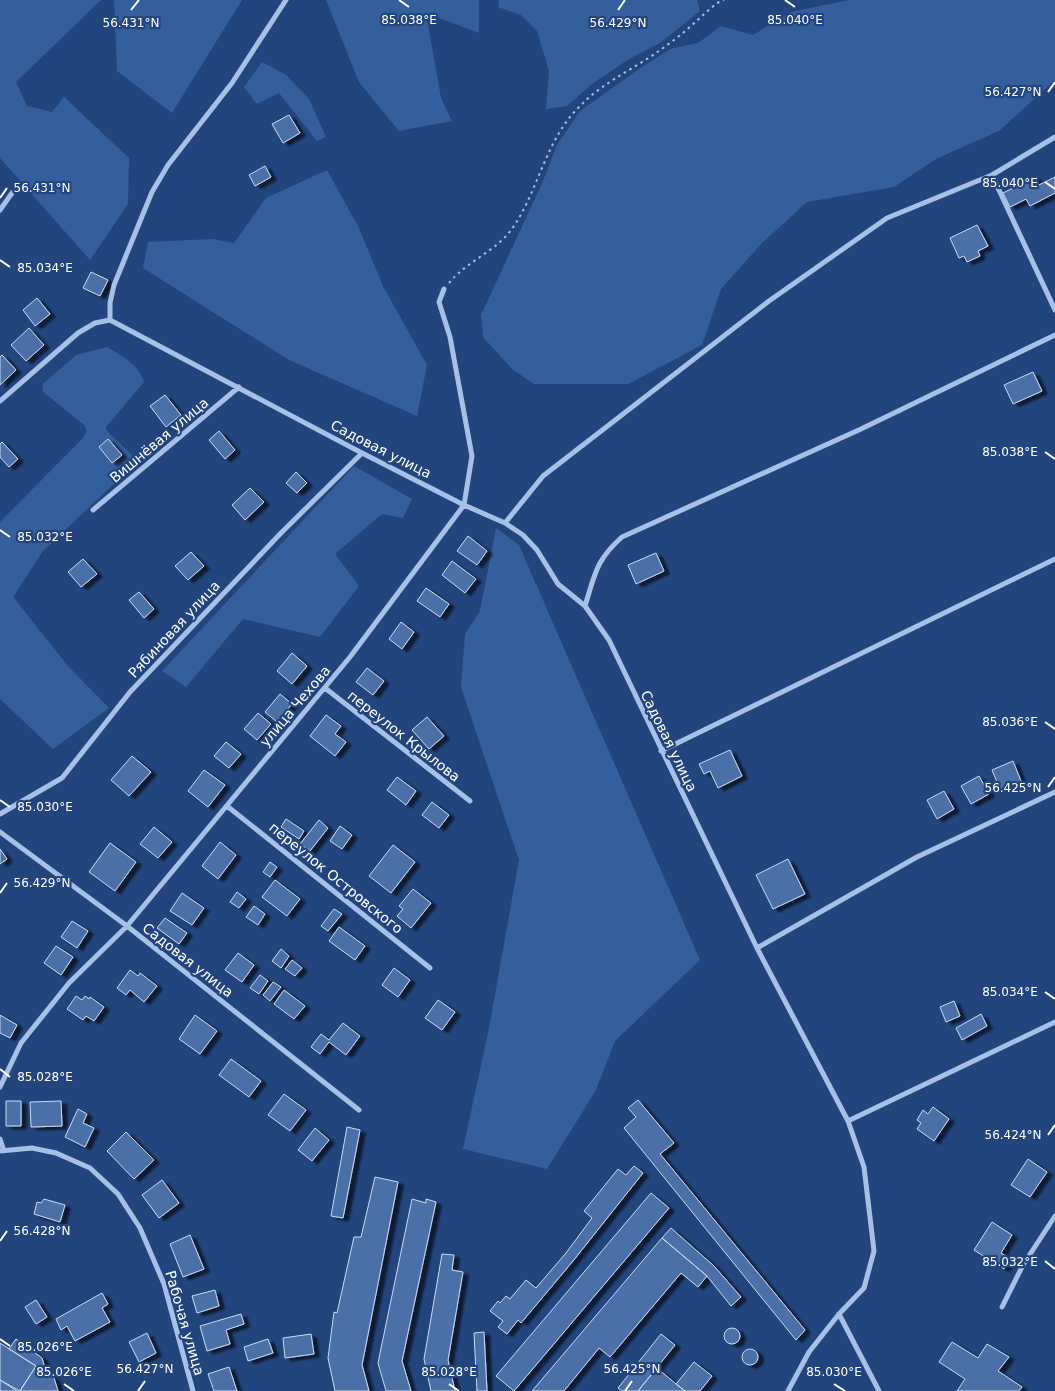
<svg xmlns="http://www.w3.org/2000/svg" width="1055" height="1391" font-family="'DejaVu Sans',sans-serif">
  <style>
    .green { fill: #355e9c }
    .building { fill: #4b6fa7; stroke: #cadbf5; filter: url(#shadow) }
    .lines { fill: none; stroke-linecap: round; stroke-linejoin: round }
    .path { stroke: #a7c0e7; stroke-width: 2; stroke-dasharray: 2.5 4; stroke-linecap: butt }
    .minor { stroke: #a7c0e7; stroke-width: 5 }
    .ticks { fill: none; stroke: #fff; stroke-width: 2 }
    .labels { text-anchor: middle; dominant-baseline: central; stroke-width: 4.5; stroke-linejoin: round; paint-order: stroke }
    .street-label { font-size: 14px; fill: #fff; stroke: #22457e }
    .ticks-label { font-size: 12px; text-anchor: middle; fill: #fff; stroke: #22457e; stroke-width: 4.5; stroke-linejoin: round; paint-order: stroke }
  </style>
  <defs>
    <filter id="shadow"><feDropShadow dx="5.5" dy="3" stdDeviation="1" flood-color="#0009"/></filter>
  </defs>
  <rect width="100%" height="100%" fill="#22457e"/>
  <!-- green -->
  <path class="green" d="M0 0H101L16 82 27 106 52 112 64 97 129 158 128 204 90 260 0 158Z
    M114 0H242L172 113 117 71Z
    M326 0H479V33L426 13 441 98 452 121 399 131 359 82Z
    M499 0H697L700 11 660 43 629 59 592 84 567 106 546 109 549 71 537 31 521 15 498 7Z
    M849 0H1055V80L999 131 936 159 894 187 807 202 762 243 721 289 702 345 628 384H534L512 369 483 337 481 315 543 181 557 145 580 111 633 73 670 49 698 43 721 26 753 35 791 12Z
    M262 62 286 75 309 99 326 137 317 141 279 93 257 104 244 87Z
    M327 170 358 226 384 288 427 365 417 416 289 360 143 268 148 242 212 239 234 243 266 198Z
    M107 347C121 356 139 364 144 382L106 427 107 431 138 461 43 551 13 597 68 666 109 708 53 749 0 699V522L83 438 87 431 84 425 42 391 43 384 76 355Z
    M354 466 412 499 403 518 382 514 335 554 359 586 320 637 243 619 186 687 162 671Z
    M496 528 519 545 700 960 615 1041 596 1090 547 1169 463 1149 489 1028 519 860 461 687 465 634 480 611Z"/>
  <!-- building -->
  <path class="building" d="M289 115 300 133 283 143 272 124Z
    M265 166 271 177 255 186 249 175Z
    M1035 177 1039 185 1055 177V193L1030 206 1026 199 1010 207 1003 193Z
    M977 225 988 246 978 251 980 256 967 262 964 256 959 258 950 238Z
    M91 272 108 280 100 296 83 288Z
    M37 298 50 314 35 326 23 310Z
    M29 328 44 345 26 361 11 345Z
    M2 355 16 370 0 385V357Z
    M1033 372 1042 391 1013 404 1004 385Z
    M165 395 181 415 166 427 150 406Z
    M219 431 235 450 225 459 209 440Z
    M108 439 122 455 112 463 99 447Z
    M2 442 18 459 9 467 0 457V444Z
    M296 472 307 483 297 493 286 483Z
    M250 488 264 502 245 520 232 505Z
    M468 536 487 551 477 565 457 551Z
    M191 552 204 566 188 580 175 566Z
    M656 553 664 571 636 584 628 565Z
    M83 559 97 574 81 587 68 572Z
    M452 561 476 579 465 593 442 575Z
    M426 588 449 604 440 617 417 601Z
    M139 592 154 609 144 618 129 600Z
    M401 622 414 632 402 649 389 639Z
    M292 653 307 666 292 684 277 671Z
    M367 668 384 681 373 695 356 682Z
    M280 694 292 704 277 722 265 712Z
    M258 713 271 724 257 740 244 729Z
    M326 715 341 726 335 734 346 742 335 756 310 736Z
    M427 717 444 736 429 749 412 730Z
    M226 742 241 754 229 768 214 756Z
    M730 750 742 776 718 788 710 771 704 774 699 764Z
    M132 756 151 772 129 796 111 780Z
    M1013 761 1021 781 1000 789 992 770Z
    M204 770 225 785 208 807 188 791Z
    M979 776 989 794 971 804 961 786Z
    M397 777 416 791 406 805 387 790Z
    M944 791 954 809 937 819 927 800Z
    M432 802 449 815 439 828 422 815Z
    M286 819 304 831 299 839 281 827Z
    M319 820 328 828 310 851 300 844Z
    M340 826 352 835 342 849 330 841Z
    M154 827 172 842 158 858 140 844Z
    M220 842 236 855 218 879 202 866Z
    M110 843 136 862 115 891 89 872Z
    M393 845 415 862 391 893 369 876Z
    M0 849 7 859 0 864Z
    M788 859 805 894 773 909 756 875Z
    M270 862 277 867 270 877 263 872Z
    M275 880 300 899 287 916 262 897Z
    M413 889 431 903 411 928 397 916 403 909 399 906Z
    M237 892 246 899 239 908 230 902Z
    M182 893 204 908 192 925 170 911Z
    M254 906 265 914 258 925 246 917Z
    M334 909 342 914 328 931 321 926Z
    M165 918 187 933 179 944 157 928Z
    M72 921 88 931 77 948 61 937Z
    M339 927 365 946 355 960 329 941Z
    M56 946 73 957 61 975 44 963Z
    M281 949 289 956 281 968 272 961Z
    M238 953 254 965 242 982 225 970Z
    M292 960 302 968 295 976 285 969Z
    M394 968 410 980 398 997 382 985Z
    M130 970 138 976 140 973 157 986 144 1002 130 990 126 995 117 988Z
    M260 975 268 981 259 994 250 988Z
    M273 982 281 987 270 1001 263 995Z
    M284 990 305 1006 294 1019 274 1004Z
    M76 996 82 1000 85 996 89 999 90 997 104 1007 94 1021 86 1016 83 1020 67 1009Z
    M438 1000 455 1012 442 1030 425 1018Z
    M954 1001 960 1016 946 1022 940 1007Z
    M981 1014 987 1026 962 1040 956 1028Z
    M0 1015 17 1025 10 1038 0 1033Z
    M195 1015 217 1031 200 1054 179 1039Z
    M343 1023 360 1036 346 1055 329 1042 320 1054 311 1047 321 1034 329 1040Z
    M231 1059 261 1081 249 1097 219 1075Z
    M284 1094 306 1110 290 1131 268 1115Z
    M638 1100 674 1143 660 1154 805 1330 796 1340 624 1128 636 1117 628 1108Z
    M6 1101H21V1126H6Z
    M61 1101 62 1126 31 1127 30 1102Z
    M933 1107 949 1119 934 1141 917 1129 921 1123 917 1120 923 1110 928 1114Z
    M78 1109 87 1114 83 1123 94 1128 85 1147 65 1137Z
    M347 1127 360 1130 343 1218 331 1216Z
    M315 1128 329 1140 312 1161 298 1150Z
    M126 1132 154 1160 134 1179 107 1151Z
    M1028 1159 1047 1172 1030 1197 1011 1185Z
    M634 1166 643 1173 573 1261 521 1323 518 1320 507 1334 498 1327 503 1321 490 1311 498 1301 500 1303 506 1296 510 1299 526 1280 536 1288 566 1253 592 1218 584 1211 618 1169 626 1175Z
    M375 1177 398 1182 362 1365 369 1391H335L328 1358 334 1312 337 1313 354 1237H361Z
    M162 1180 179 1203 159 1218 142 1195Z
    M651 1193 669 1208 514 1391 496 1376Z
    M44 1199 65 1205 60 1222 34 1214 37 1202 41 1203Z
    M412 1199 426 1203V1199L436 1202 402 1361 411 1391H386L378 1363Z
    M992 1222 1012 1235 1001 1253 1011 1259 1004 1269 974 1250Z
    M671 1228 714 1266 741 1297 731 1306 707 1276 662 1238Z
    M190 1235 204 1269 183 1277 170 1244Z
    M662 1238 707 1276 698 1287 681 1273 610 1357 599 1348 564 1391H532Z
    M442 1254 454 1255 452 1270 463 1272 448 1360 455 1391H431L424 1359Z
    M215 1290 219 1306 197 1313 192 1296Z
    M102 1293 108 1304 102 1308 110 1322 75 1341 67 1326 61 1330 56 1319Z
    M36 1300 47 1317 36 1324 25 1307Z
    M241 1314 244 1324 226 1330 230 1344 207 1351 200 1326Z
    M724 1336a8 8 0 1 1 16 0a8 8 0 1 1-16 0Z
    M484 1332 487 1391H477L474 1333Z
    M147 1333 156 1353 139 1362 129 1342Z
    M311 1334 314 1354 285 1358 283 1338Z
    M661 1334 675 1345 638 1391H622L618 1388Z
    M16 1339 42 1358 46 1372 54 1378 58 1391H20L36 1366 9 1349Z
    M268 1339 273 1353 248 1361 244 1347Z
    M952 1342 978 1358 987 1344 1009 1357 998 1371 1022 1387 1019 1391H957L965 1379 939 1362Z
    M0 1343 36 1366 20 1391 0 1380Z
    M742 1357a8 8 0 1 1 16 0a8 8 0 1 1-16 0Z
    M694 1362 712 1376 700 1391H685L676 1384Z
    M229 1367 237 1391H214L208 1374Z
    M657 1368 676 1384 685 1391H638Z
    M0 1380 17 1391H0Z"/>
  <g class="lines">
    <!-- path -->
    <path class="path" d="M449 283C467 261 495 252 512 229 539 190 545 140 580 106 605 80 639 67 667 45 685 33 700 17 717 3L724 0"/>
    <!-- minor -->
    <path class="minor" d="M992 175 1055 310
      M0 210 12 193
      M110 320 362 453 464 505 505 523 523 535 537 550 558 584 585 606 609 640 757 948 848 1121 864 1167 874 1251 864 1288 839 1314 809 1352 788 1391
      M110 320V303L114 285 152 192 168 165 232 83 286 0
      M0 401 78 333 95 323 110 320
      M93 510 239 387
      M505 523 543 476 769 301 887 218 992 175 1055 137
      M585 606C595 574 596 560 622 537L861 429 1055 335
      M325 688 470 801
      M661 751 1055 559
      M227 806 430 968
      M0 814 62 778 130 692 281 533 362 453
      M0 832 127 926 359 1110
      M757 948 917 857 1055 792
      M0 1087 21 1043 69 983 127 926 350 657 464 505 472 456 450 337 439 302 444 289
      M848 1121 1055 1022
      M0 1139 4 1151
      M0 1151 32 1148 56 1153 90 1168 118 1194 140 1228 164 1284 193 1391
      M1002 1307 1023 1265 1055 1216
      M839 1314 879 1391"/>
  </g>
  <!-- ticks -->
  <path class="ticks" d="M399 0 409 7M785 0 795 7M131 10 139 0M618 10 625 0M1048 92 1055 82M1045 182 1055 189M0 198 7 188M0 260 10 267M1045 452 1055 459M0 530 10 537M1045 722 1055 729M1048 787 1055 777M0 800 10 807M0 893 7 883M1045 992 1055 999M0 1069 10 1077M1048 1135 1055 1125M0 1241 7 1231M1045 1261 1055 1269M0 1339 10 1346M64 1384 74 1391M449 1384 459 1391M834 1384 845 1391M138 1391 145 1381M625 1391 632 1381"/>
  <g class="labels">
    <!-- street labels -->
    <g class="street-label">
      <text transform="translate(159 440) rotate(-40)">Вишнёвая улица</text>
      <text transform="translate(381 449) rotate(27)">Садовая улица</text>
      <text transform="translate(174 629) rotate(-47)">Рябиновая улица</text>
      <text transform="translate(295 706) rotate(-50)">улица Чехова</text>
      <text transform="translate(404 736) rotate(38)">переулок Крылова</text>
      <text transform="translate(669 741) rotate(64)">Садовая улица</text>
      <text transform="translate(336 878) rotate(39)">переулок Островского</text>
      <text transform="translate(188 960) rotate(38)">Садовая улица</text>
      <text transform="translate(185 1323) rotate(74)">Рабочая улица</text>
    </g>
  </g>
  <g class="ticks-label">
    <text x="795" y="24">85.040°E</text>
    <text x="409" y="24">85.038°E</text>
    <text x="131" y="27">56.431°N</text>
    <text x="618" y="27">56.429°N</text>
    <text x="1013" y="96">56.427°N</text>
    <text x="1010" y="187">85.040°E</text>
    <text x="42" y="192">56.431°N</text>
    <text x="45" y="272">85.034°E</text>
    <text x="1010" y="456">85.038°E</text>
    <text x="45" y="541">85.032°E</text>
    <text x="1010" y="726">85.036°E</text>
    <text x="1013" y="792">56.425°N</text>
    <text x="45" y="811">85.030°E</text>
    <text x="42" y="887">56.429°N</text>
    <text x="1010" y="996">85.034°E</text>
    <text x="45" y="1081">85.028°E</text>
    <text x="1013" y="1139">56.424°N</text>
    <text x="42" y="1235">56.428°N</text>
    <text x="1010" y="1266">85.032°E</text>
    <text x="45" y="1351">85.026°E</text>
    <text x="145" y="1373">56.427°N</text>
    <text x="632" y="1373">56.425°N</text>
    <text x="64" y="1376">85.026°E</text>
    <text x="449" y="1376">85.028°E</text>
    <text x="834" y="1376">85.030°E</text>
  </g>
</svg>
